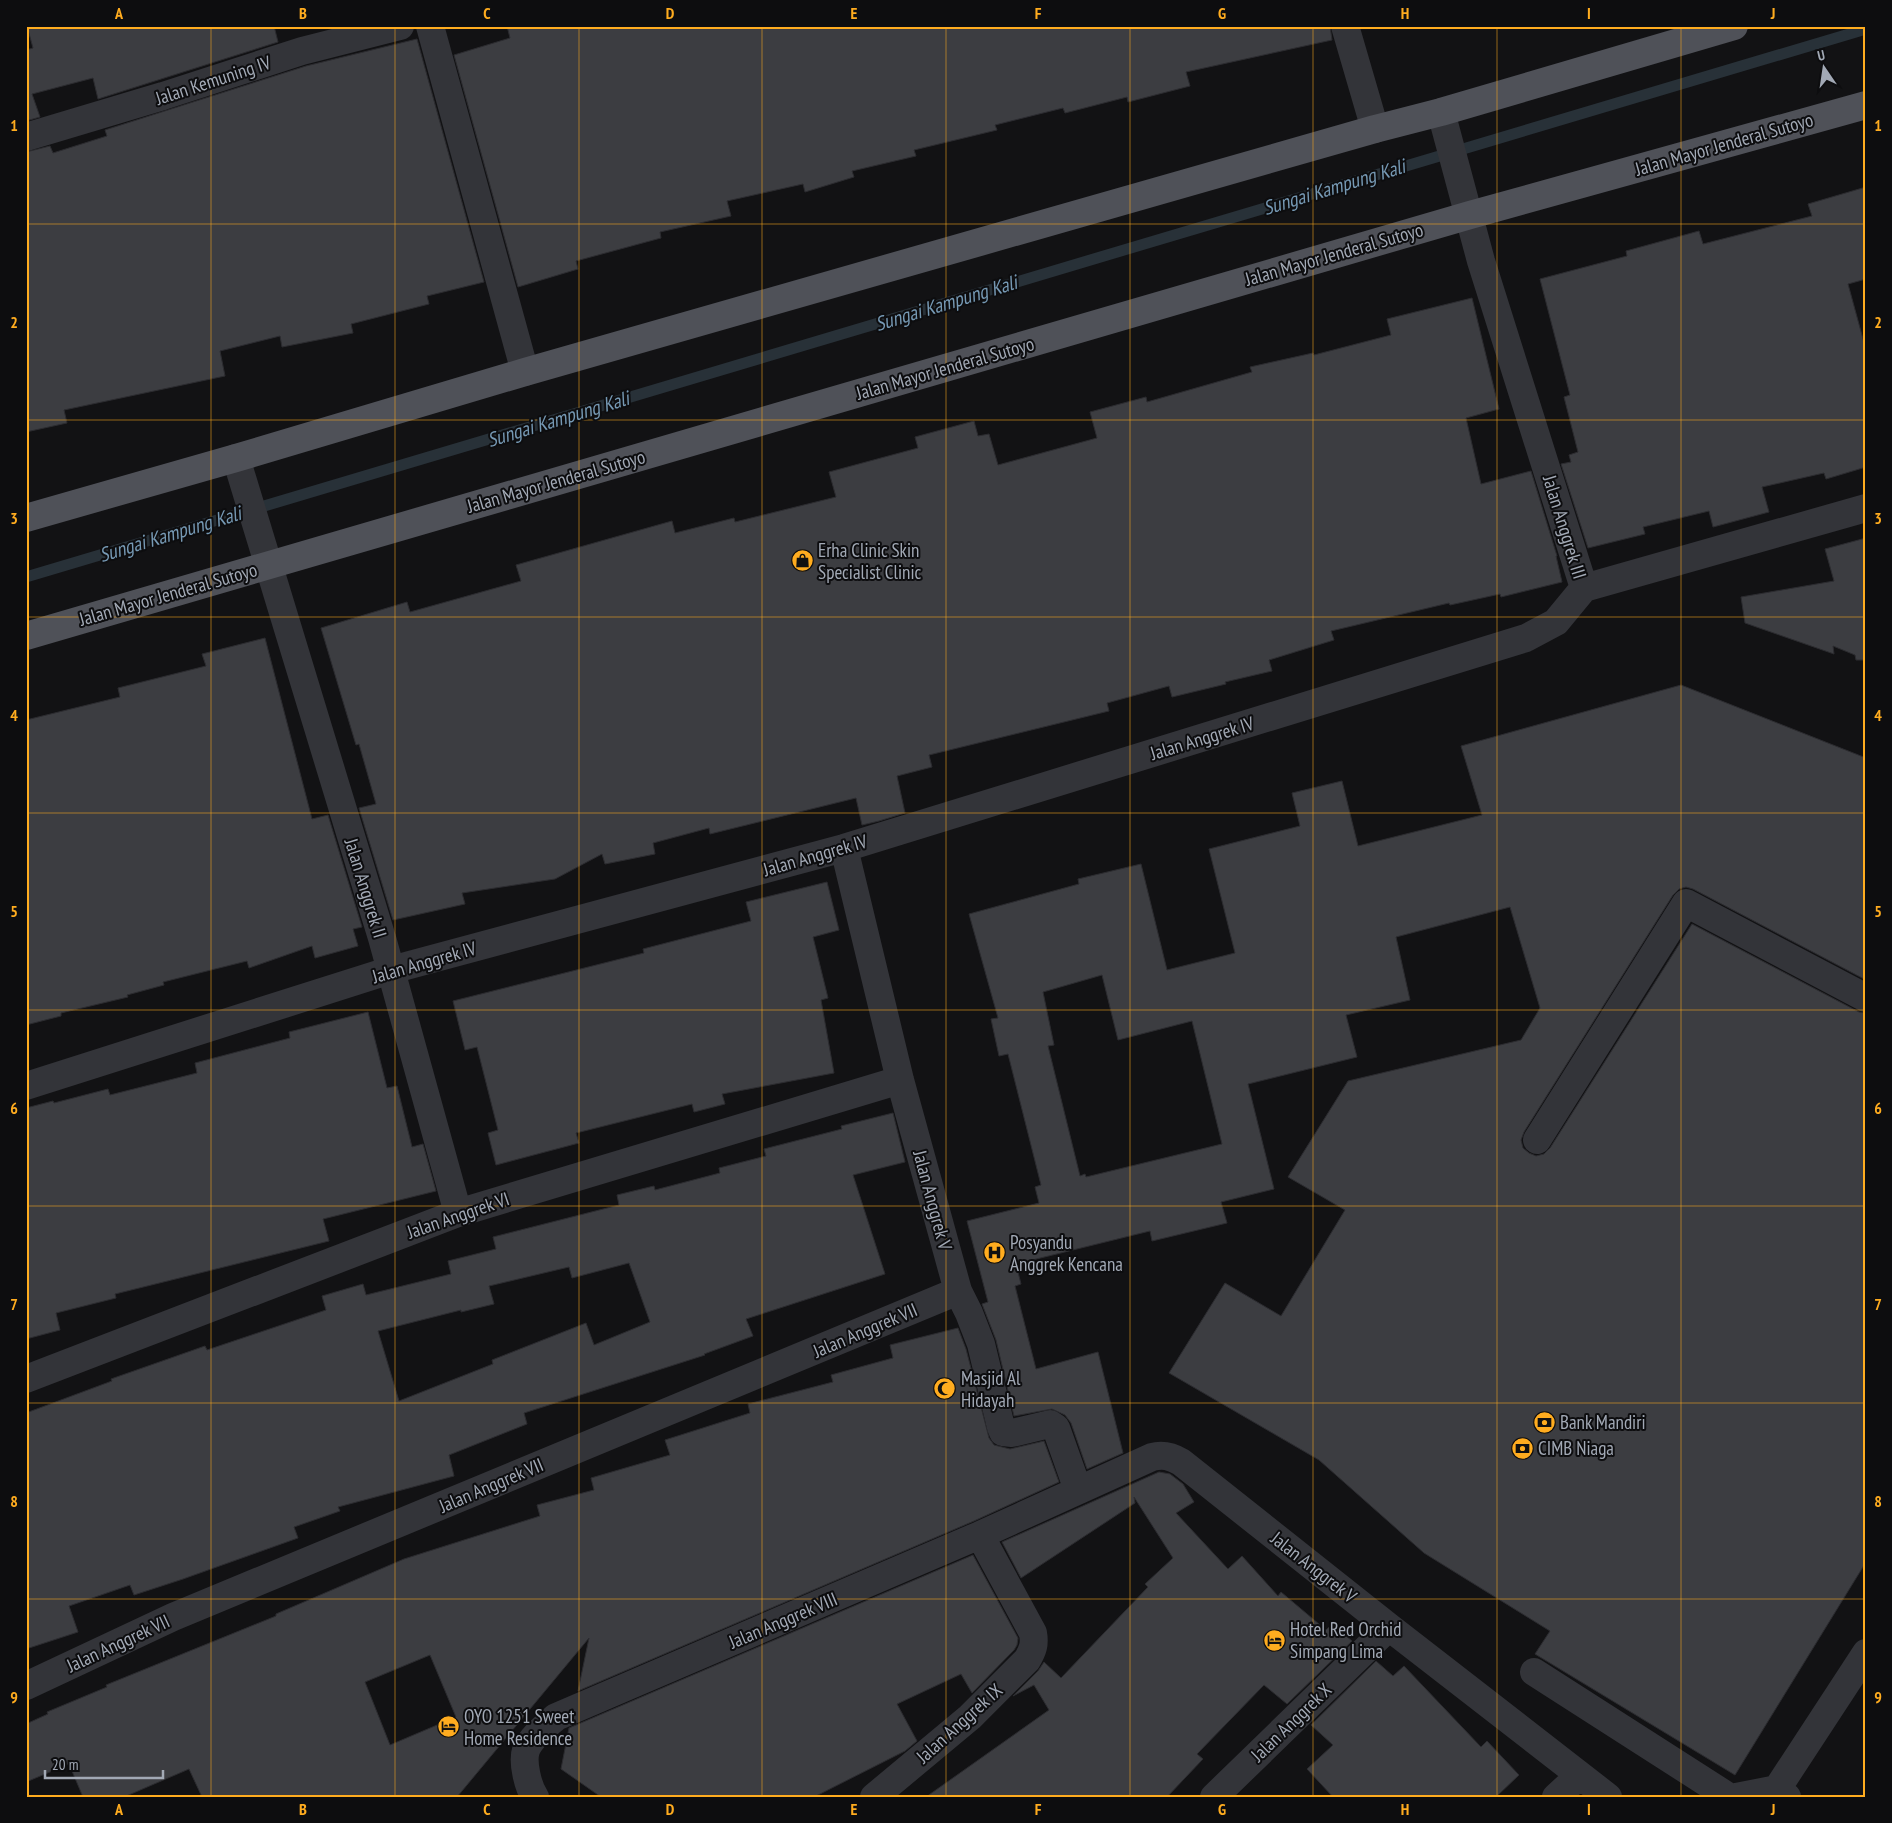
<svg xmlns="http://www.w3.org/2000/svg" width="1892" height="1823" font-family="'PT Sans Narrow',sans-serif">
  <style>
    .lines { fill: none; stroke-linecap: round; stroke-linejoin: round }
    .stream { stroke: #283138; stroke-width: 11 }
    .building { fill: #3c3d41; stroke: #2c2c30; fill-rule: evenodd }
    .minor { stroke: #333439; stroke-width: 28 }
    .major { stroke: #4f5158; stroke-width: 28 }
    .grid { fill: none; stroke: #ffac1f; stroke-width: 1; stroke-opacity: 0.55 }
    .labels { text-anchor: middle; dominant-baseline: central; stroke-width: 4; stroke-linejoin: round; paint-order: stroke }
    .street-label { font-size: 19px; fill: #a2a9b5; stroke: #0d0d0f }
    .poi-label { font-size: 19px; fill: #a2a9b5; stroke: #0d0d0f; text-anchor: start }
    .water-label { font-size: 20px; font-style: italic; fill: #7699b4; stroke: #0d0d0f }
    .neatline { fill: none; stroke: #ffac1f; stroke-width: 2 }
    .grid-label { font-size: 16px; text-anchor: middle; font-weight: bold; fill: #ffac1f }
  </style>
  <rect width="100%" height="100%" fill="#121214"/>
  <g class="lines">
    <!-- stream -->
    <path class="stream" d="M26 577 1866 29"/>
  </g>
  <!-- building -->
  <path class="building" d="M27 26H274L278 42 98 99 93 78 32 94 40 117 26 121V50L33 48Z
    M507 26H1330L1332 40 1186 72 1190 86 1128 102 1127 97 1065 113 1063 108 995 125 997 130 914 150 916 156 852 171 854 177 805 192 803 184 727 201 731 216 660 232 661 238 576 261 578 269 518 287 454 55 510 38Z
    M417 39 484 282 427 296 429 304 351 324 353 333 282 347 280 336 220 351 225 376 64 410 67 423 26 432V152L50 146 53 153 107 136 105 130 306 66Z
    M1866 187V279L1848 284 1866 350V467L1826 479 1824 473 1762 487 1769 512 1713 527 1709 511 1643 527 1645 534 1588 548 1561 464 1571 462 1569 455 1578 452 1564 397 1570 395 1540 279 1627 256 1626 251 1699 231 1703 244 1812 216 1808 204Z
    M1472 298 1499 409 1466 418 1481 484 1531 471 1557 556H1556L1562 582 1501 597 1500 594 1450 605 1449 603 1331 631 1334 640 1269 660 1272 671 1225 682 1226 684 1172 697 1169 686 1107 703 1109 711 929 755 932 767 897 776 905 813 879 821 862 825 856 798 710 834 709 828 653 843 655 854 605 864 602 854 555 879 462 893 465 904 393 920 359 808 376 804 359 744 356 745 321 628 407 602 410 612 521 581 516 565 672 521 675 533 734 518 735 522 836 497 829 472 918 448 915 437 974 421 978 436 989 434 998 465 1097 438 1090 412 1146 397 1147 402 1252 372 1250 367 1313 353 1314 355 1391 335 1387 319Z
    M1866 538V660H1856L1855 655 1833 646 1834 654 1745 623 1741 597 1834 581 1825 549Z
    M265 638 312 819 328 815 362 927 353 929 358 946 315 958 312 946 249 968 247 961 163 982 164 985 127 995 128 997 61 1013V1016L26 1025V720L120 697 118 688 206 666 202 654Z
    M1681 685 1866 758V980L1693 889 1686 887 1679 889 1673 895 1524 1132 1521 1140 1523 1148 1529 1153 1536 1156 1544 1154 1550 1148 1692 924 1859 1012 1866 1013V1562L1735 1775 1535 1654 1550 1631 1424 1553 1319 1460 1169 1373 1225 1283 1281 1316 1345 1210 1288 1177 1348 1081 1521 1040 1540 1008 1510 907 1396 937 1410 1000 1346 1015 1357 1057 1248 1084 1274 1189 1221 1202 1227 1223 1152 1241 1150 1231 1016 1264 1021 1284 1015 1286 1036 1369 1098 1352 1123 1453 1087 1469 1071 1423 1065 1415 1052 1409 1014 1416 996 1340 982 1304 988 1302 967 1221 1039 1203 1035 1187 1041 1185 1008 1054 999 1056 991 1019 998 1018 969 914 1079 884 1078 879 1141 864 1167 970 1235 953 1209 849 1300 826 1292 793 1342 781 1358 846 1482 815 1461 746ZM1102 975 1118 1040 1192 1021 1222 1144 1086 1177 1085 1174 1080 1176 1048 1046 1054 1045 1043 992Z
    M827 882 839 930 813 937 828 998 821 1000 834 1073 722 1094 725 1104 694 1112 692 1104 576 1133 579 1143 496 1165 488 1133 498 1130 477 1047 465 1050 453 1001 644 953 643 949 751 921 746 902Z
    M368 1012 387 1088 397 1086 412 1147 423 1144 436 1191 323 1219 329 1241 115 1294 116 1298 56 1313 60 1330 26 1339V1108L53 1101 54 1103 108 1089 110 1095 197 1073 195 1063 290 1038 289 1032Z
    M893 1113 905 1162 853 1175 885 1274 746 1319 753 1336 704 1354 705 1355 524 1413 527 1424 449 1455 454 1476 338 1507 340 1511 294 1527 298 1538 183 1579 134 1595 130 1585 69 1606 78 1632 26 1649V1413L112 1381 111 1379 205 1346 207 1350 326 1310 322 1296 363 1284 366 1295 451 1274 448 1261 496 1249 493 1237 619 1205 617 1195 654 1186 655 1190 720 1173 719 1168 766 1156 764 1149 842 1129 841 1126ZM629 1263 650 1322 594 1345 586 1323 492 1360 493 1364 399 1401 378 1331 461 1310V1312L494 1304 489 1286 569 1267 572 1278Z
    M958 1328 966 1349 989 1438 994 1445 1010 1449 1044 1441 1059 1482 974 1521 578 1691 589 1638 457 1797H202L189 1769 124 1797H83L69 1764 26 1782V1724L48 1714 47 1712 107 1687 106 1685 276 1616V1614L404 1559 540 1516 537 1505 594 1490 591 1478 670 1455 665 1440 750 1413 748 1404 833 1382 831 1375 893 1358 890 1345ZM430 1655 456 1717 390 1745 365 1682Z
    M1159 1472 1170 1474 1183 1484 1194 1502 1176 1513 1228 1569 1242 1556 1278 1596 1281 1592 1326 1630 1332 1624 1352 1641 1287 1704 1264 1685 1197 1754 1203 1759 1167 1797H926L1049 1710 1034 1685 1013 1696 1038 1671 1044 1662 1061 1678 1148 1587 1145 1584 1173 1558 1134 1497 1135 1503 1021 1578 1002 1542Z
    M973 1555 1018 1638 1017 1645 1014 1650 972 1693 961 1674 897 1704 917 1741 905 1751 814 1797H601L561 1769 569 1728Z
    M1376 1661 1393 1676 1404 1666 1481 1747 1487 1741 1519 1775 1496 1797H1333L1307 1769 1333 1745 1311 1725Z"/>
  <g class="lines">
    <!-- minor -->
    <path class="minor" d="M430 26 525 372
      M1345 26 1375 129
      M1441 112 1481 261 1584 588
      M26 137 163 96 302 51 400 26
      M236 458 382 938 458 1213
      M1584 588 1866 508
      M844 848 900 1080 958 1291 969 1313 981 1344 1001 1427 1003 1432 1012 1433 1050 1424 1056 1428 1078 1490
      M26 1086 391 970 844 848 1526 638 1556 622 1584 588
      M1537 1140 1686 903 1866 998
      M26 1379 458 1213 900 1080
      M980 1535 1152 1457C1163 1454 1171 1456 1181 1462L1389 1627 1608 1797
      M1534 1672 1729 1797
      M26 1686 173 1617 958 1291
      M535 1797C528 1787 522 1762 526 1750 531 1737 546 1726 556 1717L980 1535 1033 1633C1035 1644 1033 1650 1027 1660L970 1717 874 1797
      M1214 1797 1389 1627
      M1556 1797 1579 1776
      M1736 1797 1777 1789
      M1787 1797 1777 1789 1866 1653"/>
    <!-- major -->
    <path class="major" d="M26 518 236 458 525 372 1375 129 1441 112 1734 26
      M26 636 1470 215 1866 105"/>
  </g>
  <!-- grid -->
  <path class="grid" d="M211 26V1797M395 26V1797M579 26V1797M762 26V1797M946 26V1797M1130 26V1797M1313 26V1797M1497 26V1797M1681 26V1797M26 224H1866M26 420H1866M26 617H1866M26 813H1866M26 1010H1866M26 1206H1866M26 1403H1866M26 1599H1866"/>
  <!-- icons -->
  <defs>
    <symbol id="shop-disc" viewBox="-11 -11 22 22"><circle r="9.5" fill="#ffac1f" stroke="#0d0d0f"/><path d="M-5-2.5h2.3a2.7 3.5 0 0 1 5.4 0H5L5.5 6h-11ZM-1.5-2.5h3a1.5 2.3 0 0 0-3 0Z" fill="#111"/></symbol>
    <symbol id="hospital-disc" viewBox="-11 -11 22 22"><circle r="9.5" fill="#ffac1f" stroke="#0d0d0f"/><path d="M-5-5h3v3.5h4V-5h3V5h-3V1.5h-4V5h-3Z" fill="#111"/></symbol>
    <symbol id="mosque-disc" viewBox="-11 -11 22 22"><circle r="9.5" fill="#ffac1f" stroke="#0d0d0f"/><path d="M3.5-4.9A6 6 0 1 0 3.5 4.9A5 5 0 1 1 3.5-4.9Z" fill="#111"/></symbol>
    <symbol id="bank-disc" viewBox="-11 -11 22 22"><circle r="9.5" fill="#ffac1f" stroke="#0d0d0f"/><path d="M-6-4H6V4H-6ZM0-2.3a2.3 2.3 0 1 0 0 4.6a2.3 2.3 0 1 0 0-4.6Z" fill="#111"/></symbol>
    <symbol id="hotel-disc" viewBox="-11 -11 22 22"><circle r="9.5" fill="#ffac1f" stroke="#0d0d0f"/><path d="M-6-4.5h1.5V1H6V5H4.5V3h-9V5H-6ZM-4 0a1.8 1.8 0 1 1 3.6 0ZM.5 0V-2.5h3Q6-2.5 6 0Z" fill="#111"/></symbol>
  </defs>
  <g fill-rule="evenodd">
    <use href="#shop-disc" x="790" y="548" width="25" height="25"/>
    <use href="#hospital-disc" x="982" y="1240" width="25" height="25"/>
    <use href="#mosque-disc" x="932" y="1376" width="25" height="25"/>
    <use href="#bank-disc" x="1532" y="1410" width="25" height="25"/>
    <use href="#bank-disc" x="1510" y="1436" width="25" height="25"/>
    <use href="#hotel-disc" x="1262" y="1628" width="25" height="25"/>
    <use href="#hotel-disc" x="436" y="1714" width="25" height="25"/>
  </g>
  <g class="labels">
    <!-- street labels -->
    <g class="street-label">
      <text transform="translate(213 80) rotate(-18)">Jalan Kemuning IV</text>
      <text transform="translate(1724 144) rotate(-16)">Jalan Mayor Jenderal Sutoyo</text>
      <text transform="translate(1334 254) rotate(-16)">Jalan Mayor Jenderal Sutoyo</text>
      <text transform="translate(945 368) rotate(-16)">Jalan Mayor Jenderal Sutoyo</text>
      <text transform="translate(556 481) rotate(-16)">Jalan Mayor Jenderal Sutoyo</text>
      <text transform="translate(1565 527) rotate(73)">Jalan Anggrek III</text>
      <text transform="translate(168 594) rotate(-16)">Jalan Mayor Jenderal Sutoyo</text>
      <text transform="translate(1202 738) rotate(-17)">Jalan Anggrek IV</text>
      <text transform="translate(815 855) rotate(-16)">Jalan Anggrek IV</text>
      <text transform="translate(366 888) rotate(73)">Jalan Anggrek II</text>
      <text transform="translate(424 962) rotate(-16)">Jalan Anggrek IV</text>
      <text transform="translate(933 1200) rotate(75)">Jalan Anggrek V</text>
      <text transform="translate(458 1215) rotate(-19)">Jalan Anggrek VI</text>
      <text transform="translate(865 1330) rotate(-23)">Jalan Anggrek VII</text>
      <text transform="translate(491 1485) rotate(-23)">Jalan Anggrek VII</text>
      <text transform="translate(1314 1567) rotate(38)">Jalan Anggrek V</text>
      <text transform="translate(783 1620) rotate(-23)">Jalan Anggrek VIII</text>
      <text transform="translate(118 1643) rotate(-25)">Jalan Anggrek VII</text>
      <text transform="translate(1291 1722) rotate(-44)">Jalan Anggrek X</text>
      <text transform="translate(959 1723) rotate(-42)">Jalan Anggrek IX</text>
    </g>
    <!-- poi labels -->
    <g class="poi-label">
      <text x="818" y="550">Erha Clinic Skin<tspan x="818" dy="22">Specialist Clinic</tspan></text>
      <text x="1010" y="1242">Posyandu<tspan x="1010" dy="22">Anggrek Kencana</tspan></text>
      <text x="961" y="1378">Masjid Al<tspan x="961" dy="22">Hidayah</tspan></text>
      <text x="1560" y="1422">Bank Mandiri</text>
      <text x="1538" y="1448">CIMB Niaga</text>
      <text x="1290" y="1629">Hotel Red Orchid<tspan x="1290" dy="22">Simpang Lima</tspan></text>
      <text x="464" y="1716">OYO 1251 Sweet<tspan x="464" dy="22">Home Residence</tspan></text>
    </g>
    <!-- water labels -->
    <g class="water-label">
      <text transform="translate(1334 187) rotate(-17)">Sungai Kampung Kali</text>
      <text transform="translate(946 303) rotate(-17)">Sungai Kampung Kali</text>
      <text transform="translate(558 419) rotate(-17)">Sungai Kampung Kali</text>
      <text transform="translate(170 534) rotate(-17)">Sungai Kampung Kali</text>
    </g>
  </g>
  <!-- border -->
  <rect width="1892" height="1823" fill="none" stroke="#0d0d0f" stroke-width="55"/>
  <!-- north arrow -->
  <g transform="translate(1824 68) rotate(347)" stroke="#0d0d0f" stroke-width="4" paint-order="stroke">
  <path d="M0-4L9 19L0 12L-9 19Z" fill="#a2a9b5"/>
  <text y="-8" font-size="14" font-weight="bold" text-anchor="middle" fill="#a2a9b5">U</text>
  </g>
  <!-- scale -->
  <path d="M45 1770v8h118v-8" fill="none" stroke="#a2a9b5" stroke-width="2.5"/>
  <text x="52" y="1770" font-size="15" fill="#a2a9b5" stroke="#0d0d0f" stroke-width="4" paint-order="stroke">20 m</text>
  <rect x="28" y="28" width="1836" height="1768" class="neatline"/>
  <g class="grid-label">
    <text x="119" y="19">A</text>
    <text x="303" y="19">B</text>
    <text x="487" y="19">C</text>
    <text x="670" y="19">D</text>
    <text x="854" y="19">E</text>
    <text x="1038" y="19">F</text>
    <text x="1222" y="19">G</text>
    <text x="1405" y="19">H</text>
    <text x="1589" y="19">I</text>
    <text x="1773" y="19">J</text>
    <text x="14" y="131">1</text>
    <text x="1878" y="131">1</text>
    <text x="14" y="328">2</text>
    <text x="1878" y="328">2</text>
    <text x="14" y="524">3</text>
    <text x="1878" y="524">3</text>
    <text x="14" y="721">4</text>
    <text x="1878" y="721">4</text>
    <text x="14" y="917">5</text>
    <text x="1878" y="917">5</text>
    <text x="14" y="1114">6</text>
    <text x="1878" y="1114">6</text>
    <text x="14" y="1310">7</text>
    <text x="1878" y="1310">7</text>
    <text x="14" y="1507">8</text>
    <text x="1878" y="1507">8</text>
    <text x="14" y="1703">9</text>
    <text x="1878" y="1703">9</text>
    <text x="119" y="1815">A</text>
    <text x="303" y="1815">B</text>
    <text x="487" y="1815">C</text>
    <text x="670" y="1815">D</text>
    <text x="854" y="1815">E</text>
    <text x="1038" y="1815">F</text>
    <text x="1222" y="1815">G</text>
    <text x="1405" y="1815">H</text>
    <text x="1589" y="1815">I</text>
    <text x="1773" y="1815">J</text>
  </g>
</svg>
